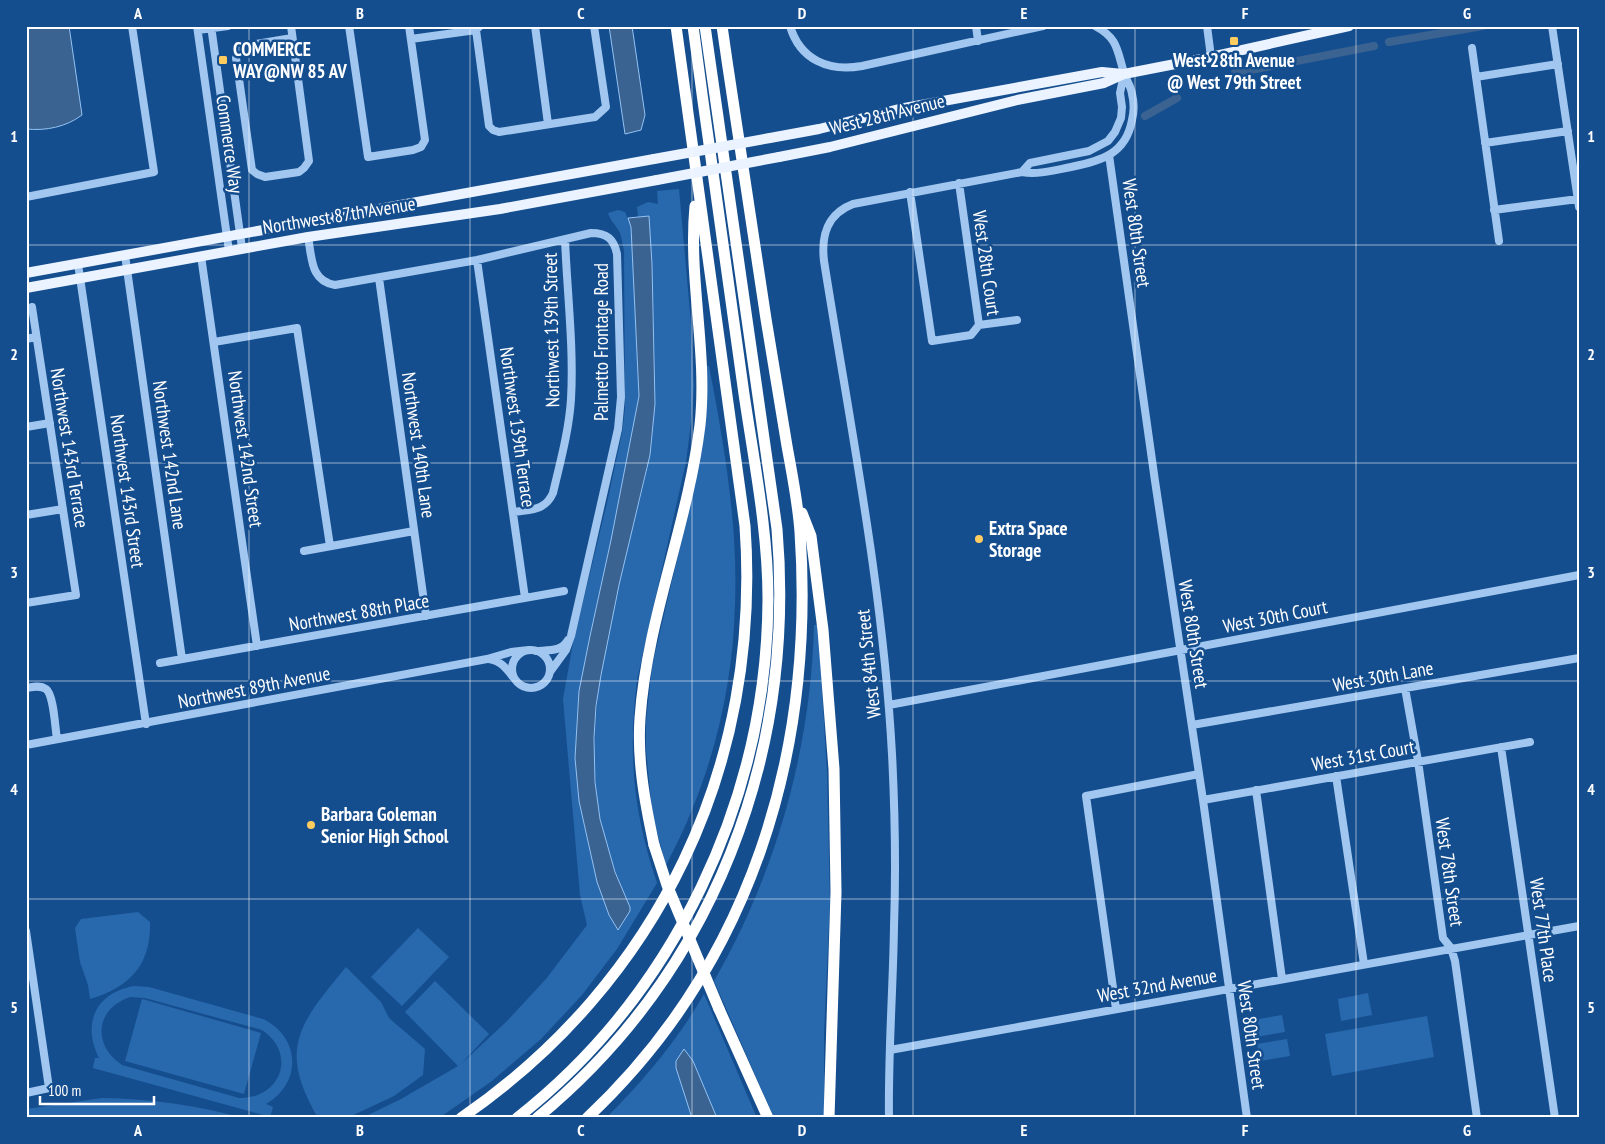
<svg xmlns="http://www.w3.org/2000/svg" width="1605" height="1144" font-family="'PT Sans Narrow',sans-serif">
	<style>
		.green { fill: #2868ad; fill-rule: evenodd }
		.water { fill: #3b6392; stroke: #93c2f3 }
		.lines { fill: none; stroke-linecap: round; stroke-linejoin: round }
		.canal { stroke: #3b6392; stroke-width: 8 }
		.minor { stroke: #a1c7f0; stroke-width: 8 }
		.major { stroke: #eaf3ff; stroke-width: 10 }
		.highway { stroke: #fff; stroke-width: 11 }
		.major-bridge { stroke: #eaf3ff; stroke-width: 10 }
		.highway-bridge { stroke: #fff; stroke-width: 11 }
		.grid { fill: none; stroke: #fff; stroke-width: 1; stroke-opacity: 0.55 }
		.poi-dot { fill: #ffcc60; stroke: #154e8e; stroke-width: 2 }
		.labels { text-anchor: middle; stroke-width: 5; stroke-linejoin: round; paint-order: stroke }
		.poi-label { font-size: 19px; font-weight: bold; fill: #fff; stroke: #154e8e; text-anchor: start }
		.street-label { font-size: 19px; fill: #fff; stroke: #154e8e }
		.neatline { fill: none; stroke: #fff; stroke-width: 2 }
		.grid-label { font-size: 16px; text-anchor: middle; font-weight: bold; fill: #fff }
	</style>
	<rect width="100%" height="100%" fill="#154e8e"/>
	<path class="green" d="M679 189 691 324 694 386 692 415 686 462 637 680C628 754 633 812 657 883L617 949 582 995 541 1039 492 1081 439 1118H362L401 1099 458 1066 405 1012 435 981 489 1034 460 1065 507 1021 546 979 587 925 580 895 563 699 573 643 607 503 622 433 625 408 624 250C622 243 622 234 617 228 613 222 611 221 608 213L618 210 625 212 631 226 639 396 611 540 590 636 579 691 575 758 579 801 597 882 617 929 630 911V906C617 878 605 848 600 817 583 723 609 629 630 538 637 510 645 482 650 453 656 414 655 377 654 337 653 296 652 256 649 216L638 217 637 207 648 202 658 204 657 191Z
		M707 366H709C724 444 738 524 735 603 733 695 709 785 666 865L654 822 651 801 646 749V722L652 666 687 517Z
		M814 625H818L827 772 830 903 824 1034V1118H774L714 981C776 873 811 749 814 625Z
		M138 912 150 922C151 965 130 987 90 999L88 985 80 962 75 928 81 919Z
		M418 928 449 957 402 1006 371 977Z
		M346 967 381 1002 389 1018 425 1049 423 1075 394 1096 347 1118H318C277 1048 300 1023 346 967Z
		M134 986 149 987 263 1019C301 1037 302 1084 266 1104L273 1107 270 1117 93 1068 95 1058H99C82 1024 95 993 134 986ZM130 997 145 998 262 1030C298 1054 280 1099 239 1098L122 1065C92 1045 95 1009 130 997Z
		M1368 993 1372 1015 1341 1021 1338 999Z
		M704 994 757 1118H717L676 1068 692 1118H606C643 1081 678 1040 704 994Z
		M142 999 261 1033 244 1094 125 1061Z
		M1282 1015 1285 1032 1256 1037 1253 1020Z
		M1427 1016 1434 1057 1332 1076 1325 1034Z
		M1287 1039 1290 1056 1260 1061 1257 1044Z
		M102 1098C151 1099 196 1105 243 1118H26V1109Z"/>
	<path class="water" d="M26 26H69L82 115C66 127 46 131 26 129Z
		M609 26H632L645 115 641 130 625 134Z
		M649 216 652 264 655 404 650 455 619 585 601 675 596 706 594 738 595 782 600 819 615 872 630 907V911L618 930 609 915 597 882 579 801 575 758 579 691 590 636 611 540 639 396 631 227 628 218Z
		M684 1049 693 1061 717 1118H692L676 1068V1061Z"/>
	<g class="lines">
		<path class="canal" d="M1389 42 1483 26
			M1235 73 1374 46
			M1145 116 1177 98"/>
		<path class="minor" d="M197 26 229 251
			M211 26 242 248
			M291 26 309 161 304 168 299 172 265 177 257 174 252 170 236 58 239 51 244 46 292 38
			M349 26 368 157 413 150 421 147 425 140 409 26
			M535 26 548 124
			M790 26C800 60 829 72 862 66L1043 26
			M976 26 978 41
			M1207 26 1211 57
			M1552 26 1579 207
			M198 30 228 26
			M476 30 489 126 493 130 499 132 595 117 606 107 594 26
			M411 39 476 30 480 26
			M1472 48 1499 241
			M1476 77 1558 64
			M1485 143 1568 131
			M1109 155 1155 481 1203 800 1247 1118
			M1022 172 1030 163 1089 151 1108 141 1115 132 1121 118 1122 107 1120 93 1124 74
			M910 192 932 341 971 335 979 325 959 183
			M26 197 154 172 132 26
			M1494 210 1578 199
			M308 237C312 257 310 281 335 285L477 260 591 233C607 233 614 239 617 254L621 397 618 429 571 636 566 650 550 672
			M125 255 182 659
			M201 256 257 646
			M477 260 525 598
			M78 264 146 724
			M379 278 426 616
			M979 325 1017 320
			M26 339 36 337
			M214 342 297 328 330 546
			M26 427 50 423
			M514 512C531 509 545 511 553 493 560 463 569 431 571 399 574 348 567 291 565 239
			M26 515 63 509
			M304 551 414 531
			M26 603 76 595 32 307
			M512 669a19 19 0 1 1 38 0a19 19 0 1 1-38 0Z
			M536 651C549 650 561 652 568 640
			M489 659C501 661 506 668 513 677
			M160 663 564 591
			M26 688C33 687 40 685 46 689 54 695 55 728 57 739
			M1405 688 1418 761 1443 938 1451 948 1455 961 1477 1118
			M889 705 1579 575
			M1192 725 1579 658
			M26 745 487 659 511 652 529 650
			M1501 747 1555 1118
			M1336 776 1364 964
			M1256 790 1282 979
			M1203 800 1530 742
			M26 931 49 1088 26 1093
			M1116 1009 1086 796 1199 774
			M890 1050 1579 926
			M889 1118C888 1054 893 991 894 927 896 869 895 812 892 754 883 588 850 425 824 261 821 235 827 214 853 204L1022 172C1038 175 1055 170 1071 167 1101 161 1126 154 1132 120 1134 112 1134 102 1132 94 1131 86 1126 80 1124 73 1117 50 1118 38 1095 26"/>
		<path class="major" d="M770 138 819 129 899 109 1102 72 1123 74
			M779 157 830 147 1017 100 1104 83 1124 74 1211 57 1349 26
			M26 273 654 159
			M26 288 308 237 500 209 657 180"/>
		<path class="highway" d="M802 513 811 536 823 630 834 769 836 892 829 1118
			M654 845C645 803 637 761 640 718 647 618 688 524 700 425 708 352 688 279 695 206
			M719 1009 768 1118
			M461 1118C659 982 762 765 745 526L676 26
			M517 1118C675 994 767 799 768 599 768 531 754 462 744 394 727 272 709 149 693 26
			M537 1118C714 972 796 755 777 529L705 26
			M587 1118C751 964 815 753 800 532 798 503 792 474 787 446 780 404 773 361 766 319 751 222 736 124 722 26"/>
		<path class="major-bridge" d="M654 159 770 138
			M657 180 779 157"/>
		<path class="highway-bridge" d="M654 845 667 885 719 1009"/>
	</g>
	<path class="grid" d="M249 26V1118M470 26V1118M692 26V1118M913 26V1118M1135 26V1118M1356 26V1118M26 245H1579M26 463H1579M26 681H1579M26 899H1579"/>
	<g class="poi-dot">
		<rect x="1229" y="36" width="10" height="10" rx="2.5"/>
		<rect x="218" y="55" width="10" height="10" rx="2.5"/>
		<circle cx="979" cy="539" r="5"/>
		<circle cx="311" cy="825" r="5"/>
	</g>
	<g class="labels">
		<g class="poi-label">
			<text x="233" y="56">COMMERCE<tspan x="233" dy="22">WAY@NW 85 AV</tspan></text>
			<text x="1234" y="67" text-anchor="middle">West 28th Avenue<tspan x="1234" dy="22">@ West 79th Street</tspan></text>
			<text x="989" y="535">Extra Space<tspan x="989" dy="22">Storage</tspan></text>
			<text x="321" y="821">Barbara Goleman<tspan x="321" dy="22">Senior High School</tspan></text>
		</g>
		<g class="street-label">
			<text transform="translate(887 114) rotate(-14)" y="7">West 28th Avenue</text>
			<text transform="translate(230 144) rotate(82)" y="7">Commerce Way</text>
			<text transform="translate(339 215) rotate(-9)" y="7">Northwest 87th Avenue</text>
			<text transform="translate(1137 233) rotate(82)" y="7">West 80th Street</text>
			<text transform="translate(987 263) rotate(82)" y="7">West 28th Court</text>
			<text transform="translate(551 330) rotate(-91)" y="7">Northwest 139th Street</text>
			<text transform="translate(601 342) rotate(-90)" y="7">Palmetto Frontage Road</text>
			<text transform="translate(518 427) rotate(82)" y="7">Northwest 139th Terrace</text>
			<text transform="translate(419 445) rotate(82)" y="7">Northwest 140th Lane</text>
			<text transform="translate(70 448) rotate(81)" y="7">Northwest 143rd Terrace</text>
			<text transform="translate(246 449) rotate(82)" y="7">Northwest 142nd Street</text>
			<text transform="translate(170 455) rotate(82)" y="7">Northwest 142nd Lane</text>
			<text transform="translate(128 491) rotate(82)" y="7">Northwest 143rd Street</text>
			<text transform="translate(359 612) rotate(-10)" y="7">Northwest 88th Place</text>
			<text transform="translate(1275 616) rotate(-11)" y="7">West 30th Court</text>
			<text transform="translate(1194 634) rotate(81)" y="7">West 80th Street</text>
			<text transform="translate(868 664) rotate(-96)" y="7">West 84th Street</text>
			<text transform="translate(1383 676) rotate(-10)" y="7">West 30th Lane</text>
			<text transform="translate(254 687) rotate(-11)" y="7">Northwest 89th Avenue</text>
			<text transform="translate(1363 755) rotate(-10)" y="7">West 31st Court</text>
			<text transform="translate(1450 872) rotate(82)" y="7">West 78th Street</text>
			<text transform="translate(1544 930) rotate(82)" y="7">West 77th Place</text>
			<text transform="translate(1157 985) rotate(-10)" y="7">West 32nd Avenue</text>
			<text transform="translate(1252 1035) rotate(82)" y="7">West 80th Street</text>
		</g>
	</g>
	<rect width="1605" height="1144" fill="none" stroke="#154e8e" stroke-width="55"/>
	<path d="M40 1096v8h114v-8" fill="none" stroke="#ffffff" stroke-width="2.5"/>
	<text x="48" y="1096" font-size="15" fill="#ffffff" stroke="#154e8e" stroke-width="4" paint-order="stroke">100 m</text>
	<rect x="28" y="28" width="1550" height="1088" class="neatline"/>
	<g class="grid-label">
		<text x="138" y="19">A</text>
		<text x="360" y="19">B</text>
		<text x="581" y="19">C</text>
		<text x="802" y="19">D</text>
		<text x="1024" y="19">E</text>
		<text x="1245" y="19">F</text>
		<text x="1467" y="19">G</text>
		<text x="14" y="142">1</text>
		<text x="1591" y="142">1</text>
		<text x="14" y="360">2</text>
		<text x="1591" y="360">2</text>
		<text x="14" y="578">3</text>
		<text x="1591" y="578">3</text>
		<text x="14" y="795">4</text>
		<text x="1591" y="795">4</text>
		<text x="14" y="1013">5</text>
		<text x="1591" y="1013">5</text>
		<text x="138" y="1136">A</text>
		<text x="360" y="1136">B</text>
		<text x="581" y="1136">C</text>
		<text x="802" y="1136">D</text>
		<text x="1024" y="1136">E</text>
		<text x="1245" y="1136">F</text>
		<text x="1467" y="1136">G</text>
	</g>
</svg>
